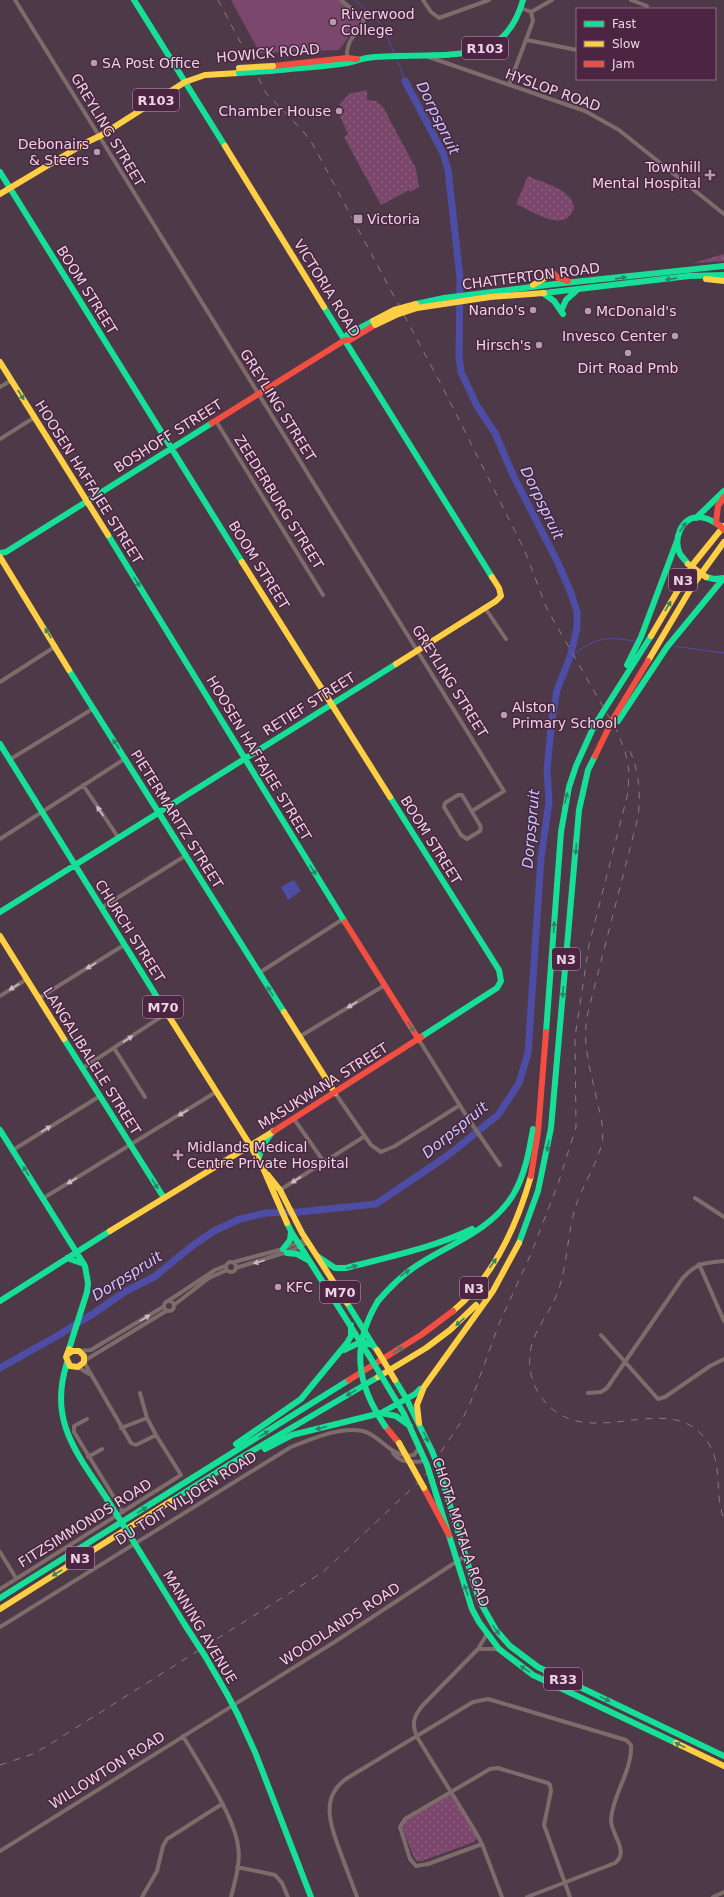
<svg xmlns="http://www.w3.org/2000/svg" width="724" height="1897" font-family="'DejaVu Sans',sans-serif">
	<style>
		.grass { fill: url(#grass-dots) }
		.pitch { fill: #7c476d }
		.water { fill: #4e4da6 }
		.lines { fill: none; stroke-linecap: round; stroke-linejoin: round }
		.stream { stroke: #4e4da6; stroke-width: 1 }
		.river { stroke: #4e4da6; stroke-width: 7 }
		.street { stroke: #7e6c6b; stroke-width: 4 }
		.fast { stroke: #16e098; stroke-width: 6 }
		.slow { stroke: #ffcf43; stroke-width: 6 }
		.jam { stroke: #f24e42; stroke-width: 6 }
		.rail { stroke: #8a7a7e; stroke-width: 1; stroke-dasharray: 7 7; stroke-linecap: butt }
		.fast-bridge { stroke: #16e098; stroke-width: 6 }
		.slow-bridge { stroke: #ffcf43; stroke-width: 6 }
		.jam-bridge { stroke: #f24e42; stroke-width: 6 }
		.oneway { fill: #30826c }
		.oneway2 { fill: #d0b9c5 }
		.poi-dot { fill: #b59dad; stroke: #4b2541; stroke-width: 1.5 }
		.labels { text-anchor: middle; stroke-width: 3; stroke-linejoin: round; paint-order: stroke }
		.shield { fill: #4b2541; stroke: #bc9fb2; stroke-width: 1 }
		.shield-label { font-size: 13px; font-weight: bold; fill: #ecd3e3 }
		.poi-label { font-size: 14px; fill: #ecd3e3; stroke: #4b2541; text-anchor: start }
		.street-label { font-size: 14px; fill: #ecd3e3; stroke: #4b2541 }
		.water-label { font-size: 15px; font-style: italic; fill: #c2c9fc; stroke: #4b2541 }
	</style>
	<defs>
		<pattern id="grass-dots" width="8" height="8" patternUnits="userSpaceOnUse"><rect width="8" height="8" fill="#7c476d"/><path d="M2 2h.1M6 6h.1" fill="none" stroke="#8f6182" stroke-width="1.8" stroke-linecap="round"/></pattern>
	</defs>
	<rect width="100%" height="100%" fill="#4e3948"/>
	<path class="grass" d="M367 90V100L376 101 383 107 416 169 419 187 410 192 409 190 381 205 344 137 348 134 340 116V114L342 115 344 110 342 109 343 107 339 105 349 94Z
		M528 176C542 183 573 189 574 208 565 235 533 211 516 204Z
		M724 254V261L693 263Z
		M450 1794 477 1838 474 1842 422 1861H417L414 1858 402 1827 403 1822Z"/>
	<path class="pitch" d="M231 0H339L362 19 339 50 260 53Z"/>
	<path class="water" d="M294 880 301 891 288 900 281 887Z"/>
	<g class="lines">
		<path class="stream" d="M355 0 383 26 394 53
			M397 59 405 81
			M673 646 724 653
			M570 657C594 638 605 636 634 641"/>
		<path class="river" d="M0 1368 57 1336 94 1313 126 1291 154 1277 192 1246 214 1231 240 1219 266 1213 299 1212 376 1204 447 1156 498 1115 519 1083 528 1053 541 858 549 802 547 769 552 719 557 690 570 657 577 628V612L571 593 558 563 513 475 495 433 477 406 461 372 459 357 460 278 448 170 443 153 405 81"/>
		<path class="street" d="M15 0 504 791 472 811
			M341 0 364 19C359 36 346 35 347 59
			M423 0 431 12 439 18 489 0
			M631 0 647 6
			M531 12 552 0
			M527 40 577 50
			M426 56 585 111 619 130 724 214
			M509 85 533 21 531 12 521 8
			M0 387 12 380
			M216 421 323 595
			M0 439 35 417
			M485 608 506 639
			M0 682 56 646
			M9 760 94 708
			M83 785 118 837
			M458 795H462L481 827 480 831 467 839 461 835 444 807 445 803Z
			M0 839 126 758
			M101 908 185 856
			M259 973 343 919
			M0 996 27 979
			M39 998 124 945
			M299 1037 385 985
			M419 1040 469 1120 500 1165
			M114 1048 145 1097
			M83 1068 167 1013
			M335 1093 371 1145 381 1152 395 1146 460 1105
			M294 1119 324 1162
			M13 1150 100 1096
			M280 1190 365 1136
			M695 1198 724 1217
			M42 1199 216 1092
			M226 1267a5 5 0 1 1 10 0a5 5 0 1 1-10 0Z
			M234 1262 283 1249 306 1239
			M699 1264 724 1321
			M236 1268 293 1250 308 1242
			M164 1306a5 5 0 1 1 10 0a5 5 0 1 1-10 0Z
			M168 1301 215 1270 225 1266
			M174 1305 209 1278 227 1270
			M601 1335 658 1399 665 1397 710 1366 724 1359
			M80 1351 91 1350 99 1345 163 1307
			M84 1361 166 1311
			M84 1362 131 1443 136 1445 156 1435
			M78 1367 89 1374
			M588 1393 601 1392 607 1388 682 1279C696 1263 703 1263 724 1261
			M87 1419 74 1426V1432L123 1512
			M121 1428 147 1418
			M393 1453C401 1464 413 1462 425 1461
			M88 1457 102 1449
			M0 1552 16 1578
			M0 1589 181 1475 156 1435 147 1418 140 1393
			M0 1627 291 1447C312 1439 340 1426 363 1431 382 1436 391 1459 414 1455L419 1448
			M487 1634 478 1649 423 1705C414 1716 411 1723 417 1737L475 1831 482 1844 502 1897
			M478 1649H499
			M183 1736C199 1764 234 1815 238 1846 241 1862 235 1881 231 1897
			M482 1844 428 1864 416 1866 410 1859 400 1827 405 1819 490 1769 498 1768 548 1783 550 1785 551 1791 544 1825 570 1897
			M0 1851 336 1641 465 1556
			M237 1867 275 1875 282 1883 288 1897
			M142 1897 157 1871 163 1846 167 1839 222 1804
			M357 1897C352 1883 346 1868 341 1854 331 1826 318 1796 349 1777L473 1702 488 1699 626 1740 631 1745C633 1769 612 1796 611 1820 611 1835 630 1851 615 1863L527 1897
			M713 1897 724 1892"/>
		<path class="fast" d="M134 0 225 146
			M271 71C296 68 322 67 347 63 354 62 360 59 367 58 404 52 461 62 493 44 510 34 518 18 523 0
			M0 172 242 562
			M543 293 554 301 563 314
			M544 293 689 276 724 275
			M416 304 444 298 555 284 724 266
			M324 307 492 577
			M562 309 566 300 577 290
			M345 340 347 335 373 321
			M696 518 724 491
			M108 535 345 922
			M0 553 6 552 212 423
			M688 564C686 561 682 557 680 554 673 539 681 518 698 517 706 517 713 521 719 525
			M706 577 714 579 724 578
			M627 665 641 637 677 541
			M69 670 284 1012
			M618 721 667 647 723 579
			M0 744 165 1010
			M390 797 499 970 501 981 497 988 421 1037
			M0 912 396 664
			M546 1032 561 832 569 787 576 766 594 726 651 636
			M64 1039 164 1198
			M0 1130 85 1266 88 1283 87 1292 69 1349
			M258 1160 263 1145 273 1131
			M287 1223 292 1233 368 1354
			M519 1243 538 1191 551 1128 579 810 588 770 595 756
			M283 1249 290 1240 291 1232
			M287 1253 297 1254 308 1260
			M317 1256 335 1268H346C388 1257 433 1248 472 1229
			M67 1258 84 1264
			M0 1301 110 1231
			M378 1301C390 1287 401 1276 416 1266 449 1244 490 1232 513 1195 525 1175 529 1152 533 1129
			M347 1303 375 1348
			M344 1350 361 1342 373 1345
			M67 1363C48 1421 77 1453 107 1499
			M395 1380 406 1398 432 1451
			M388 1387 404 1414 427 1465
			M381 1413 415 1394 420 1389
			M236 1444 301 1399 347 1343 351 1336V1325
			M265 1449 292 1435 381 1413 396 1416 410 1426
			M438 1466 479 1600 496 1630 510 1646 538 1667 724 1756
			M432 1481 472 1609 479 1622 499 1649 533 1675 676 1743
			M171 1501 230 1464 378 1377
			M140 1552 185 1625
			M0 1598 349 1380
			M205 1656 227 1694
			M238 1715 255 1752 311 1897"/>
		<path class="slow" d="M225 146 324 307
			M0 194 87 142 100 136 185 82 205 75 239 73
			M706 279 724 281
			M533 285 552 274
			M417 308 490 297 544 293
			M0 362 108 535
			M0 557 69 670
			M242 562 390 797
			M651 636 694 563 724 526
			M648 661 693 585 724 542
			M396 664 496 601 501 596 499 588 492 577
			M0 936 64 1039
			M165 1010 250 1145 263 1168 287 1223
			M284 1012 335 1093
			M268 1175 280 1190 302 1233 347 1303
			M110 1231 274 1131
			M453 1311C494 1277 517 1225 531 1176
			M68 1354 72 1351H79L84 1356V1362L78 1367 70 1366 66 1357 69 1349
			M378 1377 426 1348 450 1330 476 1305
			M419 1423 417 1405 424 1387 493 1291 519 1243
			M0 1609 171 1501
			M676 1743 724 1766"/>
		<path class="jam" d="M273 66 347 58 357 59
			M551 271 558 278 568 281
			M212 423 345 340H350L375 325
			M716 523 718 506 724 497
			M595 756 613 719 648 661
			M345 922 419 1040
			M274 1131 421 1037
			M531 1176 538 1132 546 1032
			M349 1380 421 1335 453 1311
			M385 1426 399 1443
			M424 1488 449 1535"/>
		<path class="rail" d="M218 0 245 51
			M630 751C639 772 641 794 638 817L588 1012C581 1043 591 1071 597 1101 601 1117 606 1134 600 1150 593 1171 580 1190 574 1212 567 1239 567 1268 557 1294 549 1315 532 1331 530 1355 528 1374 535 1393 549 1406 595 1451 673 1386 709 1444 723 1467 714 1495 724 1519
			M0 1765 33 1754 47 1746 323 1572 424 1477 461 1422 471 1401 499 1324 530 1256 558 1184 576 1127 575 1037 589 945 628 793 629 771 625 751 617 731 547 609 524 549 442 386 312 143 303 131 266 93 243 47"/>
		<path class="fast-bridge" d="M239 73 271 71
			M378 1301C351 1346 356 1383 385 1426
			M368 1354 388 1387
			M432 1451 438 1466
			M427 1465 432 1481
			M107 1499 140 1552
			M185 1625 205 1656
			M227 1694 238 1715"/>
		<path class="slow-bridge" d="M239 68 273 66
			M373 321 394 310 416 304
			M375 325 396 315 417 308
			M688 564 706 577
			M377 1350 395 1380
			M399 1443 424 1488"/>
		<path class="jam-bridge" d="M719 525 724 530"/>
	</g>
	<defs><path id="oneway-solid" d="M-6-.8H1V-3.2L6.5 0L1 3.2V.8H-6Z"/></defs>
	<g class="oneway">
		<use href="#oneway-solid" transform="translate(621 278) rotate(-8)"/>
		<use href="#oneway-solid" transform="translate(671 279) rotate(172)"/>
		<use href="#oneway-solid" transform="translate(21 395) rotate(58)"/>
		<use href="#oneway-solid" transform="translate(683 527) rotate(-54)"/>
		<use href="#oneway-solid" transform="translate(137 582) rotate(58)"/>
		<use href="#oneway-solid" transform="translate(668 606) rotate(-59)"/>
		<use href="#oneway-solid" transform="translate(48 633) rotate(-122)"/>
		<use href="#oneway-solid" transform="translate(116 744) rotate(-123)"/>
		<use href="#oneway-solid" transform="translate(566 798) rotate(-78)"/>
		<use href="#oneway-solid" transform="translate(576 849) rotate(95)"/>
		<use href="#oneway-solid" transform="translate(313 870) rotate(58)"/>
		<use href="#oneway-solid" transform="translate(554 927) rotate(-86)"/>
		<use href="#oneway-solid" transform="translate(270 991) rotate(-122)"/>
		<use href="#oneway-solid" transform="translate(563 992) rotate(95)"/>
		<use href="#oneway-solid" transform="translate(411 1027) rotate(59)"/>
		<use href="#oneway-solid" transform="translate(548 1146) rotate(99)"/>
		<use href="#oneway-solid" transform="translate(26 1171) rotate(-121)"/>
		<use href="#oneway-solid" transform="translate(155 1184) rotate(58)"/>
		<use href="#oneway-solid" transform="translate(493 1263) rotate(-55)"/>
		<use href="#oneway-solid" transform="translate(352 1267) rotate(-15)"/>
		<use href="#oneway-solid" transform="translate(405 1273) rotate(-35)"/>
		<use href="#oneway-solid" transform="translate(460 1322) rotate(138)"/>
		<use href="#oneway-solid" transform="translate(398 1350) rotate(-32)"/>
		<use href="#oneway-solid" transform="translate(351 1393) rotate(149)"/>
		<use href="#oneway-solid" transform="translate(321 1428) rotate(166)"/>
		<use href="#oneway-solid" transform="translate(264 1434) rotate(-32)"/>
		<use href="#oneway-solid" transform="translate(426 1437) rotate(65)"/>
		<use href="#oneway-solid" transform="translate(142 1510) rotate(-32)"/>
		<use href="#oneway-solid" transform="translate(57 1573) rotate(148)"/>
		<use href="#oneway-solid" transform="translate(466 1590) rotate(-109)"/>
		<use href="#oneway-solid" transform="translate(496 1630) rotate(54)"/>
		<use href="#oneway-solid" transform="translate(525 1669) rotate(-146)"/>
		<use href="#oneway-solid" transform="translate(605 1699) rotate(26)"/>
		<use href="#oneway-solid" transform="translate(680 1745) rotate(-154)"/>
	</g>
	<g class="oneway2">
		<use href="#oneway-solid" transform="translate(100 811) rotate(-124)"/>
		<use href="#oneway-solid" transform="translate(91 966) rotate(149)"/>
		<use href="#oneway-solid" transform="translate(14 987) rotate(148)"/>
		<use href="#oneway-solid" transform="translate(352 1005) rotate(149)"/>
		<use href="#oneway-solid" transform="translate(128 1039) rotate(-33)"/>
		<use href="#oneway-solid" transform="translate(183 1113) rotate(148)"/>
		<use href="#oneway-solid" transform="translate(46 1129) rotate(-32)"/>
		<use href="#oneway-solid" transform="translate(296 1180) rotate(147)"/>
		<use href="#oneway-solid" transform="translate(72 1181) rotate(149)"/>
		<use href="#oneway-solid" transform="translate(259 1262) rotate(164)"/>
		<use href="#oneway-solid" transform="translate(145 1318) rotate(-31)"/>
	</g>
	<g class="poi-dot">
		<circle cx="333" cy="22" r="4"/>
		<circle cx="94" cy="63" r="4"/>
		<circle cx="339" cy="111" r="4"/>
		<circle cx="97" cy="152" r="4"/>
		<path d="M708 169h4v4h4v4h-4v4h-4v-4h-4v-4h4z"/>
		<rect x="353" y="214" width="10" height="10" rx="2"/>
		<circle cx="533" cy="310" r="4"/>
		<circle cx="588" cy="311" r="4"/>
		<circle cx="675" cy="336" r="4"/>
		<circle cx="539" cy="345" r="4"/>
		<circle cx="628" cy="353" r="4"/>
		<circle cx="504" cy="715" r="4"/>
		<path d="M176 1149h4v4h4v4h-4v4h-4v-4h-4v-4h4z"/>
		<circle cx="278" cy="1287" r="4"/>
	</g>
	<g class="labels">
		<g class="shield">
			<rect x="462" y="37" width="46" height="22" rx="3"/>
			<rect x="133" y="89" width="46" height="22" rx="3"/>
			<rect x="669" y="569" width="28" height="22" rx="3"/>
			<rect x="552" y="948" width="28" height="22" rx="3"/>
			<rect x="143" y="996" width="40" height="22" rx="3"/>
			<rect x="460" y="1277" width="28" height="22" rx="3"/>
			<rect x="320" y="1281" width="40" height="22" rx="3"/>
			<rect x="66" y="1547" width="28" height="22" rx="3"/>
			<rect x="544" y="1668" width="38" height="22" rx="3"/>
		</g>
		<g class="shield-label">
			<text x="485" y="53">R103</text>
			<text x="156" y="105">R103</text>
			<text x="683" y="585">N3</text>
			<text x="566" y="964">N3</text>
			<text x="163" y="1012">M70</text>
			<text x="474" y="1293">N3</text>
			<text x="340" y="1297">M70</text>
			<text x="80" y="1563">N3</text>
			<text x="563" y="1684">R33</text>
		</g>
		<g class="poi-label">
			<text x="341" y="19">Riverwood<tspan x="341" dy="16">College</tspan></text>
			<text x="102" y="68">SA Post Office</text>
			<text x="331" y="116" text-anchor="end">Chamber House</text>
			<text x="89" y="149" text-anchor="end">Debonairs<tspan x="89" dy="16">&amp; Steers</tspan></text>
			<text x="701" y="172" text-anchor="end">Townhill<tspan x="701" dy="16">Mental Hospital</tspan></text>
			<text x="367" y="224">Victoria</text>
			<text x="525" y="315" text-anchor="end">Nando's</text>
			<text x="596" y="316">McDonald's</text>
			<text x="667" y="341" text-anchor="end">Invesco Center</text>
			<text x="531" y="350" text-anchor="end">Hirsch's</text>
			<text x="628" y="373" text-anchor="middle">Dirt Road Pmb</text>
			<text x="512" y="712">Alston<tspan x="512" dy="16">Primary School</tspan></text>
			<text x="187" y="1152">Midlands Medical<tspan x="187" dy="16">Centre Private Hospital</tspan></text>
			<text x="286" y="1292">KFC</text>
		</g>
		<g class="street-label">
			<text transform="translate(268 53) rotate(-5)" y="5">HOWICK ROAD</text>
			<text transform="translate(553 90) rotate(20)" y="5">HYSLOP ROAD</text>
			<text transform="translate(108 130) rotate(59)" y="5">GREYLING STREET</text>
			<text transform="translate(531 276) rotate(-7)" y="5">CHATTERTON ROAD</text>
			<text transform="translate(327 288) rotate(58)" y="5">VICTORIA ROAD</text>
			<text transform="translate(87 290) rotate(58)" y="5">BOOM STREET</text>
			<text transform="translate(278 405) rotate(58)" y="5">GREYLING STREET</text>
			<text transform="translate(168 436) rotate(-32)" y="5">BOSHOFF STREET</text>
			<text transform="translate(89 482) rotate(58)" y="5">HOOSEN HAFFAJEE STREET</text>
			<text transform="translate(279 502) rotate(58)" y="5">ZEEDERBURG STREET</text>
			<text transform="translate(259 565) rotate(58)" y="5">BOOM STREET</text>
			<text transform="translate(450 681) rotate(58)" y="5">GREYLING STREET</text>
			<text transform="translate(309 704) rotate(-32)" y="5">RETIEF STREET</text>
			<text transform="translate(259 758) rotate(59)" y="5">HOOSEN HAFFAJEE STREET</text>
			<text transform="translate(177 819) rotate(58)" y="5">PIETERMARITZ STREET</text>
			<text transform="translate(431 840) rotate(58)" y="5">BOOM STREET</text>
			<text transform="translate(130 931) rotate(58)" y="5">CHURCH STREET</text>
			<text transform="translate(92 1061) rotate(58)" y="5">LANGALIBALELE STREET</text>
			<text transform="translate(323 1086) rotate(-32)" y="5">MASUKWANA STREET</text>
			<text transform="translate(186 1498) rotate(-32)" y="5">DU TOIT VILJOEN ROAD</text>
			<text transform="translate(85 1523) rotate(-32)" y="5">FITZSIMMONDS ROAD</text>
			<text transform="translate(461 1532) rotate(72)" y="5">CHOTA MOTALA ROAD</text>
			<text transform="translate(340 1624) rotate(-33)" y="5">WOODLANDS ROAD</text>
			<text transform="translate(200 1627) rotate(59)" y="5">MANNING AVENUE</text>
			<text transform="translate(107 1770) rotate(-32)" y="5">WILLOWTON ROAD</text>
		</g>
		<g class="water-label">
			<text transform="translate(438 118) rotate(64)" y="5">Dorpspruit</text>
			<text transform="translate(542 503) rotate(64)" y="5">Dorpspruit</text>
			<text transform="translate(531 829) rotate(-85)" y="5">Dorpspruit</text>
			<text transform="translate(455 1130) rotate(-39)" y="5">Dorpspruit</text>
			<text transform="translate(127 1276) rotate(-32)" y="5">Dorpspruit</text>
		</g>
	</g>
	<rect x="576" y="8" width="140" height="72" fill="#4b2541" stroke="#8b6b82"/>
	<rect x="584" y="21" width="20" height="6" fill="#16e098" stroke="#8b6b82"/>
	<text x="612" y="28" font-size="12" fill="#ecd3e3">Fast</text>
	<rect x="584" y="41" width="20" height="6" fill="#ffcf43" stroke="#8b6b82"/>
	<text x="612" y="48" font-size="12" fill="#ecd3e3">Slow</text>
	<rect x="584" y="61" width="20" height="6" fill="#f24e42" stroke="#8b6b82"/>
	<text x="612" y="68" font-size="12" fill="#ecd3e3">Jam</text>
</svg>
